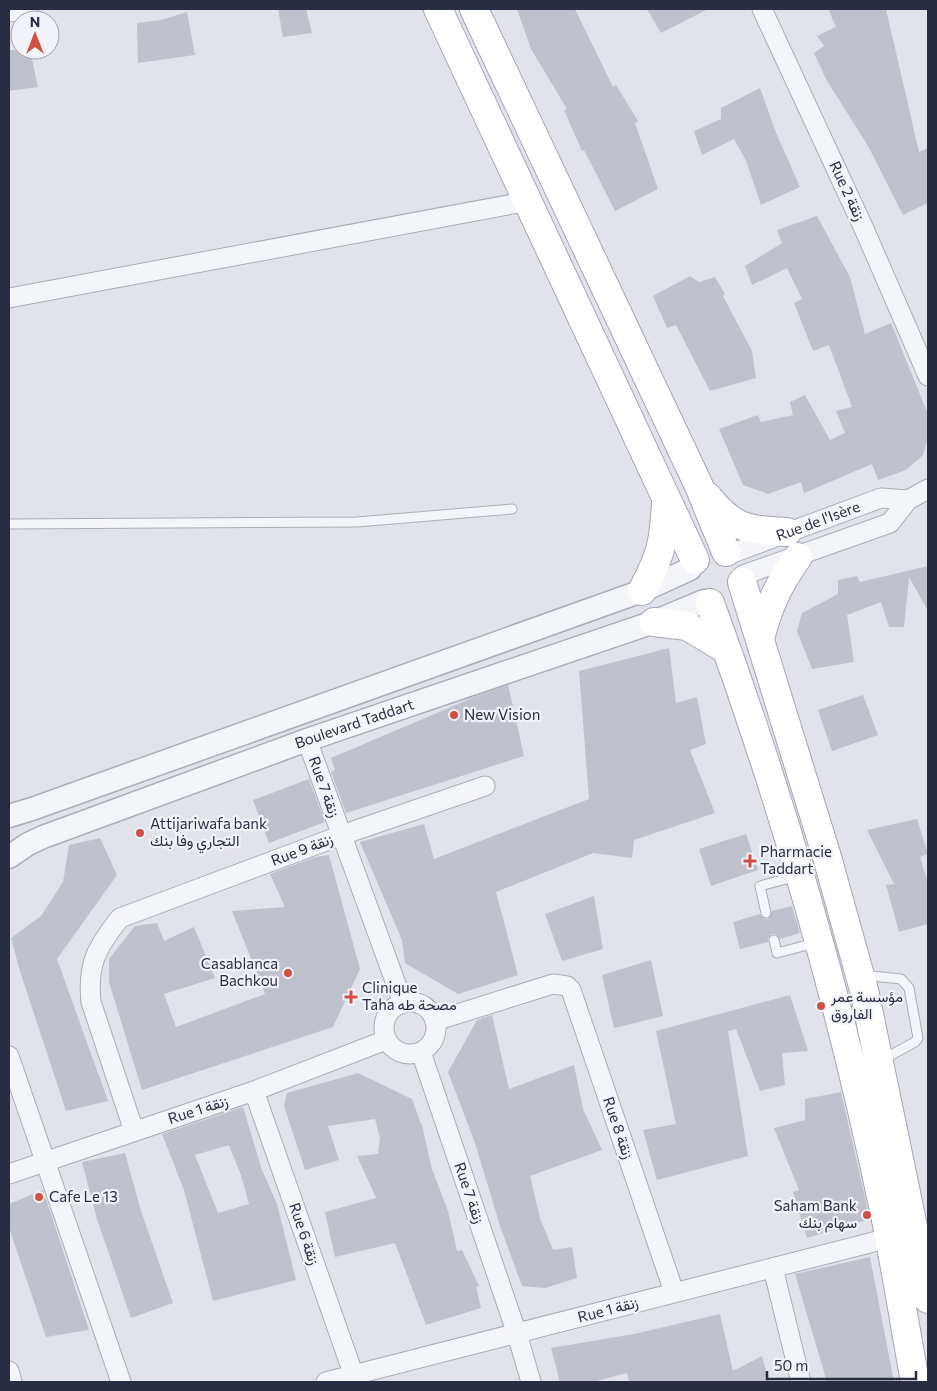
<svg xmlns="http://www.w3.org/2000/svg" width="937" height="1391" font-family="Commissioner,Vazirmatn,sans-serif">
	<style>
		.building { fill: #bfc1cd; fill-rule: evenodd }
		.lines { fill: none; stroke-linecap: round; stroke-linejoin: round }
		.service-casing { stroke: #aaacb8; stroke-width: 11 }
		.minor-casing { stroke: #aaacb8; stroke-width: 21 }
		.tertiary-casing { stroke: #aaacb8; stroke-width: 25 }
		.primary-casing { stroke: #a1a5b6; stroke-width: 30 }
		.service { stroke: #f4f5f8; stroke-width: 9 }
		.minor { stroke: #f4f5f8; stroke-width: 19 }
		.tertiary { stroke: #f4f5f8; stroke-width: 22 }
		.primary { stroke: #fff; stroke-width: 28 }
		.poi-dot { fill: #d05046; stroke: #f1f3f8; stroke-width: 2 }
		.labels { text-anchor: middle; stroke-width: 4.5; stroke-linejoin: round; paint-order: stroke }
		.street-label { font-size: 15px; fill: #292d42; stroke: #f1f3f8 }
		.poi-label { font-size: 15px; fill: #292d42; stroke: #f1f3f8; text-anchor: start }
	</style>
	<rect width="100%" height="100%" fill="#e2e3ea"/>
	<path class="building" d="M278 9H306L312 33 283 37Z
		M517 9H575L613 87 616 85 638 121 635 123 658 189 615 211 584 150 582 151 564 110 567 109 531 49Z
		M647 9H708L661 33Z
		M828 9H886L919 152 928 148V203L903 215 868 146 826 79 814 53 824 46 817 36 836 27Z
		M187 12 195 55 138 63 137 23 161 20Z
		M9 50H30L38 87 9 91Z
		M760 88 777 135 800 187 761 205 746 161 734 139 702 155 694 131 721 119V108Z
		M817 216 850 277 865 334 891 323 928 414V438L923 455 906 470 878 480 872 464 804 493 801 482 768 494 743 485 719 429 758 415 761 422 793 415 790 402 805 395 830 440 845 433 836 411 852 407 829 345 813 351 794 303 802 299 787 268 752 285 745 266 782 243 777 230Z
		M690 276 699 282 715 277 725 294 723 296 752 351 756 378 710 391 676 325 667 328 653 296Z
		M928 566V611L909 577 904 627H889L881 602 847 615 854 662 812 669 797 631 802 613 838 594V580L857 576 860 582Z
		M669 648 676 703 697 697 706 744 690 750 715 813 634 840 632 858 593 853 496 892 518 975 458 994 405 963 402 940 360 842 424 824 434 859 589 799 579 671Z
		M508 685 524 756 346 813 331 772 335 770 331 758 479 695Z
		M863 695 878 735 832 751 818 710Z
		M309 779 325 822 269 843 253 800Z
		M917 819 928 854 920 857 928 883V924L899 932 886 885 894 884 867 830Z
		M746 834 758 870 711 886 699 849Z
		M100 838 117 875 57 959 108 1101 66 1111 19 968 11 938 41 916 63 882 69 845Z
		M329 855 360 969 333 1027 142 1090 109 982V959L135 926 157 923 164 941 194 927 215 978 164 994 176 1027 265 994 232 911 285 907 270 874 315 857Z
		M594 896 603 949 562 961 545 914Z
		M792 906 800 933 780 939 776 934H772L768 938V942L740 949 733 922 760 914 764 919H768L772 911Z
		M651 960 663 1016 614 1028 602 975Z
		M790 995 808 1051 782 1053 785 1085 760 1091 736 1029 728 1031 748 1156 657 1180 643 1130 676 1124 656 1031Z
		M492 1015 509 1089 574 1065 583 1109 602 1150 530 1176 540 1218 553 1250 572 1247 577 1278 545 1288 522 1286 500 1226 475 1143 448 1072 477 1020Z
		M358 1073 412 1099 423 1129 432 1169 448 1211 457 1251 462 1250 479 1286 476 1287 481 1308 426 1325 395 1243 335 1257 325 1212 376 1198 357 1156 378 1154 380 1138 375 1119 328 1126 339 1160 305 1170 284 1106 287 1093Z
		M841 1092 870 1219 807 1238 793 1192 799 1190 774 1128 805 1120V1099Z
		M243 1107 262 1170 277 1204 296 1280 213 1301 184 1190 162 1134ZM229 1145 241 1175 249 1204 218 1213 195 1155Z
		M125 1153 141 1211 173 1303 131 1318 97 1219 82 1162Z
		M43 1190 48 1205 89 1330 46 1337 9 1228V1204Z
		M870 1257 894 1382H827L795 1274Z
		M720 1314 733 1371 762 1356 769 1382H629L627 1373 593 1382H560L551 1348 634 1334Z"/>
	<g class="lines">
		<defs>
			<path id="service" d="M9 524 357 522 512 509
				M766 913 760 886 797 876
				M774 940 777 953 815 943
				M862 975 901 979 909 988 918 1038 915 1042 882 1060"/>
			<g id="minor">
				<path d="M762 9 865 231 928 376"/>
				<path d="M9 12 28 9"/>
				<path d="M9 298 529 201"/>
				<path id="s1" d="M730 554 881 498 908 500"/>
				<path d="M743 575 890 523 908 500 928 489"/>
				<path d="M307 740 403 1003"/>
				<circle cx="410" cy="1028" r="26"/>
				<path d="M435 1021 553 984 567 986 571 990 674 1292"/>
				<path d="M421 1052 517 1334 531 1382"/>
				<path d="M9 1056 121 1382"/>
				<path d="M254 1091 354 1376"/>
				<path d="M134 1131 91 1002C87 964 97 947 120 918L342 835 485 786"/>
				<path d="M9 1174 254 1091 386 1040"/>
				<path d="M773 1268 801 1382"/>
				<path d="M9 1371 12 1382"/>
				<path d="M326 1382 889 1238"/>
			</g>
			<g id="tertiary">
				<path d="M9 816 32 809 642 591 690 569"/>
				<path id="s2" d="M9 857 28 844 43 837 307 740 654 622 704 601"/>
			</g>
			<path id="primary" d="M438 9 695 560
				M474 9 699 486 726 552
				M708 497C733 529 748 530 787 532
				M742 582 827 857 864 990 928 1299
				M642 591C661 555 664 543 666 502
				M710 603C783 802 842 1007 885 1215 896 1270 905 1326 915 1382
				M654 622 687 626 727 650
				M760 639C768 607 779 583 798 557"/>
		</defs>
		<use href="#service" class="service-casing"/>
		<use href="#minor" class="minor-casing"/>
		<use href="#tertiary" class="tertiary-casing"/>
		<use href="#primary" class="primary-casing"/>
		<use href="#service" class="service"/>
		<use href="#minor" class="minor"/>
		<use href="#tertiary" class="tertiary"/>
		<use href="#primary" class="primary"/>
	</g>
	<g class="poi-dot">
		<circle cx="454" cy="715" r="5"/>
		<circle cx="140" cy="833" r="5"/>
		<path d="M747.5 853.5h5v5h5v5h-5v5h-5v-5h-5v-5h5z"/>
		<circle cx="288" cy="973" r="5"/>
		<path d="M348.5 989.5h5v5h5v5h-5v5h-5v-5h-5v-5h5z"/>
		<circle cx="821" cy="1006" r="5"/>
		<circle cx="39" cy="1197" r="5"/>
		<circle cx="867" cy="1215" r="5"/>
	</g>
	<g class="labels">
		<g class="street-label">
			<text transform="translate(847 191) rotate(65)" y="5">Rue 2 زنقة</text>
			<text dy="5" stroke="none"><textPath href="#s1" startOffset="94">Rue de l'Isère</textPath></text>
			<text dy="5" stroke="none"><textPath href="#s2" startOffset="371">Boulevard Taddart</textPath></text>
			<text transform="translate(324 787) rotate(70)" y="5">Rue 7 زنقة</text>
			<text transform="translate(302 850) rotate(-21)" y="5">Rue 9 زنقة</text>
			<text transform="translate(198 1110) rotate(-18)" y="5">Rue 1 زنقة</text>
			<text transform="translate(618 1128) rotate(71)" y="5">Rue 8 زنقة</text>
			<text transform="translate(469 1193) rotate(71)" y="5">Rue 7 زنقة</text>
			<text transform="translate(304 1234) rotate(71)" y="5">Rue 6 زنقة</text>
			<text transform="translate(608 1310) rotate(-15)" y="5">Rue 1 زنقة</text>
		</g>
		<g class="poi-label">
			<text x="464" y="720">New Vision</text>
			<text x="150" y="829">Attijariwafa bank<tspan x="150" dy="17">التجاري وفا بنك</tspan></text>
			<text x="760" y="857">Pharmacie<tspan x="760" dy="17">Taddart</tspan></text>
			<text x="278" y="969" text-anchor="end">Casablanca<tspan x="278" dy="17">Bachkou</tspan></text>
			<text x="362" y="993">Clinique<tspan x="362" dy="17">Taha مصحة طه</tspan></text>
			<text x="831" y="1002">مؤسسة عمر<tspan x="831" dy="17">الفاروق</tspan></text>
			<text x="49" y="1202">Cafe Le 13</text>
			<text x="857" y="1211" text-anchor="end">Saham Bank<tspan x="857" dy="17">سهام بنك</tspan></text>
		</g>
	</g>
	<rect width="937" height="1391" fill="none" stroke="#292d42" stroke-width="20"/>
	<g transform="translate(35 35)"><circle r="24" fill="#f1f3f8" stroke="#a1a4af"/>
	<path d="M0-4L9 19L0 12L-9 19Z" fill="#d05046"/>
	<text y="-8" font-size="14" font-weight="bold" text-anchor="middle" fill="#292d42">N</text>
	</g>
	<path d="M767 1371v8h149v-8" fill="none" stroke="#292d42" stroke-width="2.5"/>
	<text x="774" y="1371" font-size="15" fill="#292d42" stroke="#f1f3f8" stroke-width="4" paint-order="stroke">50 m</text>
</svg>
